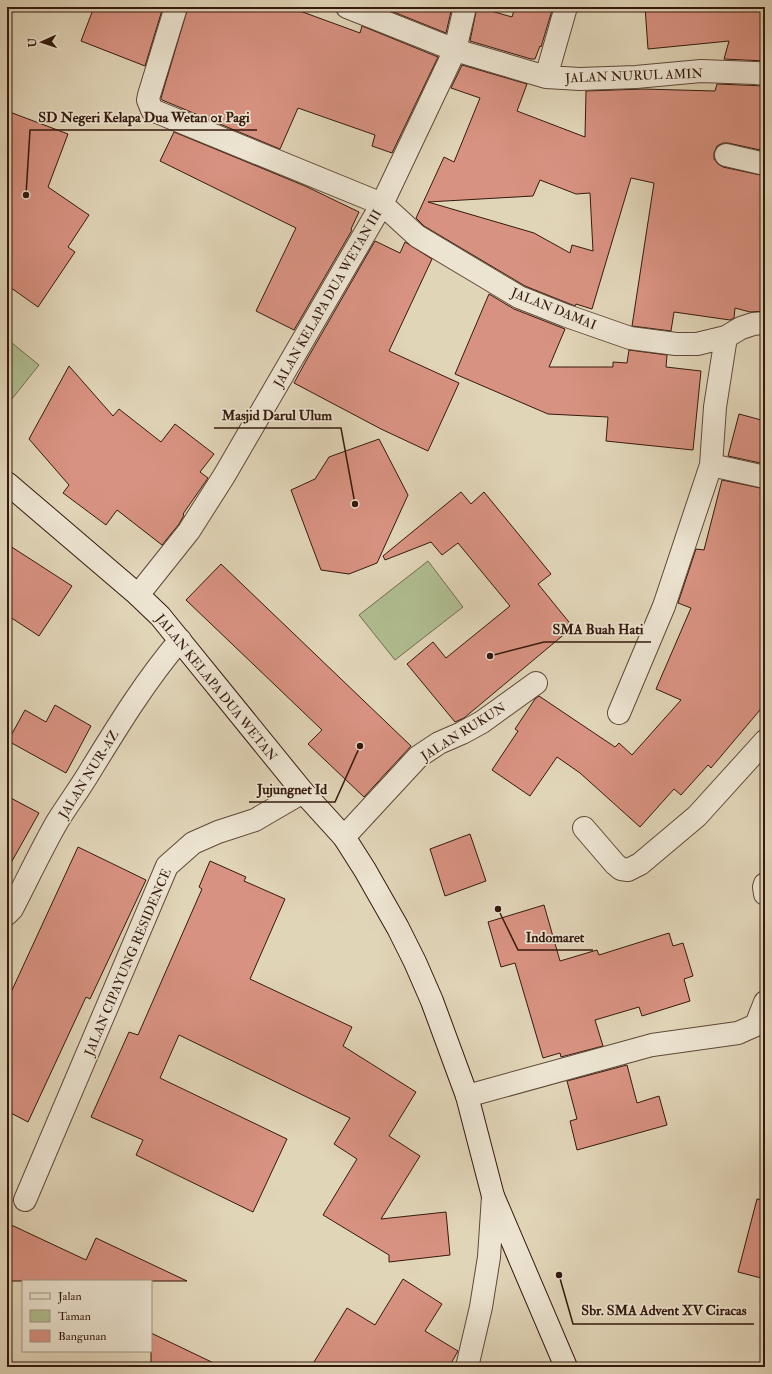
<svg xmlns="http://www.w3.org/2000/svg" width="772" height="1374" font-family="'IM FELL Double Pica',serif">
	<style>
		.green { fill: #b0be91; stroke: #726c4f }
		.building { fill: #d89281; stroke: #35190d; fill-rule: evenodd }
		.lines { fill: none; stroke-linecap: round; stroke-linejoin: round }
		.street-casing { stroke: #604838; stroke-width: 24 }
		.secondary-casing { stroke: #35190d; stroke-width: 24 }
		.street { stroke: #ece4d1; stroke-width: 22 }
		.secondary { stroke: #ece4d1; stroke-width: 22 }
		.labels { text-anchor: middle; stroke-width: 3.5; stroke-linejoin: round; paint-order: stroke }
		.street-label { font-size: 13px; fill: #35190d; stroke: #ece4d1 }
		.leader { fill: none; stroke: #35190d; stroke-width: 1.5 }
		.callout-dot { fill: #35190d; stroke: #ece4d1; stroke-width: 1.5 }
		.callout-label { font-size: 14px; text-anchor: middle; font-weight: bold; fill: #35190d; stroke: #ece4d1; stroke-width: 3.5; stroke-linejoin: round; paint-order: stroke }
	</style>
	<rect width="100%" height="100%" fill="#e1d5b8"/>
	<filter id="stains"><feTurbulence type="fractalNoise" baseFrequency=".005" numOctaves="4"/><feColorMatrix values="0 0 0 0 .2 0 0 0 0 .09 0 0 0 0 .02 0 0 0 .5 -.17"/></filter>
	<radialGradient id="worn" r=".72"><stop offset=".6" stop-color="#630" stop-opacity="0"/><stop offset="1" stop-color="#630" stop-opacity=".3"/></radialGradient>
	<path class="green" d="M7 339 39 365 7 405Z
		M428 561 463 607 395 660 359 615Z"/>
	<path class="building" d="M94 7H163L145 66 81 41Z
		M188 7H289L360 33 362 26 438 57 392 153 372 146 375 135 298 108 280 149 162 100 161 98Z
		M381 7H452L446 33Z
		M477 7 512 17 515 7H553L541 47 540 46 535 59H531L470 41Z
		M645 7H765V61L724 59 729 41 648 49Z
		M462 65 527 84 517 111 585 137 586 91 643 89 715 91 717 84 765 86V151L728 143H723L717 146 714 153V159L718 164 723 167 765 176V311L750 312 735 308 734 318 730 320 674 312 671 331 632 326 654 183 631 178 592 309 576 304 575 306 525 286 424 226 416 218 444 157 454 162 480 98 451 88ZM540 180 576 194 590 193 593 251 572 245 570 253 534 233 428 202 533 196Z
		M7 111 68 134 48 187 89 215 68 247 75 252 38 307 7 285Z
		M174 132 305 186 359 212 351 229 352 230 294 330 256 311 296 228 160 161Z
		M375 241 400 253 405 242 432 259 389 351 459 383 428 451 381 429 294 383 306 361Z
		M489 294 514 309 565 329 549 367H613V362L627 363 629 350 667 355 666 367 701 371 693 450 606 441 608 417 548 414 455 374Z
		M69 366 113 416 119 409 161 442 175 424 214 454 200 472 208 478 183 514 184 515 179 524 162 545 117 510 106 525 63 493 69 485 29 439Z
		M739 414 765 421V464L728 456Z
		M379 439 408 495 377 563 349 574 321 570 291 490 315 479 329 457Z
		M722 480 765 489V704L711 768 708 765 681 795 674 789 640 827 580 773 557 757 530 796 492 770 518 731 515 729 535 699 539 696 615 747 619 743 632 755 681 700 656 689 691 608 678 603 696 549 704 550Z
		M461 492 471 504 484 492 551 574 538 584 573 627 464 718 455 722 407 664 433 642 446 658 510 606 458 543 442 555 431 542 385 560 383 556Z
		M7 544 72 586 39 636 7 615Z
		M221 564 411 746 364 797 308 744 322 730 186 600Z
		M55 705 91 726 66 773 8 741 25 710 46 722Z
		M7 796 39 813 7 870Z
		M470 834 486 881 445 896 430 849Z
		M78 847 146 880 90 999 86 997 28 1122 7 1111V1001Z
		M210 861 246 877 244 881 285 899 250 979 352 1027 343 1046 416 1092 389 1136 420 1156 381 1219 446 1212 450 1255 389 1262V1255L323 1215 357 1159 334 1144 350 1118 179 1035 160 1078 287 1139 253 1212 136 1155 143 1140 91 1117 129 1032 138 1035 202 889 199 887Z
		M544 905 560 961 597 950 599 955 669 933 673 946 683 943 693 976 684 979 690 1001 642 1016 639 1007 595 1020 603 1046 561 1057 560 1053 543 1058 515 963 501 967 488 922Z
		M627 1065 637 1103 659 1096 667 1125 577 1150 570 1121 577 1119 567 1081Z
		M757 1199 765 1200V1279L738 1272Z
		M7 1223 86 1260 96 1238 187 1281H7Z
		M403 1279 442 1304 425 1331 458 1351 449 1367H311L347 1308 375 1325Z
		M151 1333 222 1367H151Z"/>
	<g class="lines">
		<defs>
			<path id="street" d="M176 7 149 95 148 100 152 110 382 204 417 236 519 297 567 316 630 338 676 344H697L726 337 741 328 753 324 765 323
				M347 7 455 50 546 77 580 79 636 77 701 71 755 73 765 74
				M546 77 566 7
				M726 155 765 164
				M711 465 765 477
				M138 595 189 531 224 476 382 204 455 50 465 7
				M619 713 664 606 711 465 715 407 726 337
				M584 828 615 864 621 869 628 870 640 864 697 816 765 741
				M344 837 418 757 439 743 462 733 482 722 536 683
				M765 884 764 887 765 894
				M7 914 12 909C27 880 41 850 57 822 68 804 81 787 92 768 119 724 146 680 180 640
				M467 1096 652 1045 738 1033 756 1025 765 1002
				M25 1200 167 866 193 843 218 832 255 820 303 792
				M467 1367 481 1307 489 1257 493 1196"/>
			<path id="secondary" d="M7 483 138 595 160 616 303 792 344 837 365 870 398 928 415 962 432 1001 467 1096 493 1196 566 1367"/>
		</defs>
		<use href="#street" class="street-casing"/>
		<use href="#secondary" class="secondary-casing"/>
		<use href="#street" class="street"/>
		<use href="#secondary" class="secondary"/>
	</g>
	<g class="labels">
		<g class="street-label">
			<text transform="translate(634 75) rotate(-2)" y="5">JALAN NURUL AMIN</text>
			<text transform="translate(327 298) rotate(-60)" y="5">JALAN KELAPA DUA WETAN III</text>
			<text transform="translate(554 308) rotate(22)" y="5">JALAN DAMAI</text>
			<text transform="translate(217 687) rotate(51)" y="5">JALAN KELAPA DUA WETAN</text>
			<text transform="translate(463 731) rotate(-32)" y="5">JALAN RUKUN</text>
			<text transform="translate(88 774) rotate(-58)" y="5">JALAN NUR-AZ</text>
			<text transform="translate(127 962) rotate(-67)" y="5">JALAN CIPAYUNG RESIDENCE</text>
		</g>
	</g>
	<path class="leader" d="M26 195L30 130H257M355 504L341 428H214M490 656L544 642H651M360 746L335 802H249M498 909L518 950H593M559 1275L573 1324H754"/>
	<g class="callout-dot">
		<circle cx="26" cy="195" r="4"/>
		<circle cx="355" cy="504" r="4"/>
		<circle cx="490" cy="656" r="4"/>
		<circle cx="360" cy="746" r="4"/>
		<circle cx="498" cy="909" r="4"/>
		<circle cx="559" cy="1275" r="4"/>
	</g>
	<g class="callout-label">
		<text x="144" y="122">SD Negeri Kelapa Dua Wetan 01 Pagi</text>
		<text x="277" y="420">Masjid Darul Ulum</text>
		<text x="598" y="634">SMA Buah Hati</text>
		<text x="292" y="794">Jujungnet Id</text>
		<text x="555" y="942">Indomaret</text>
		<text x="664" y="1315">Sbr. SMA Advent XV Ciracas</text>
	</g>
	<rect width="772" height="1374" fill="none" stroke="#e1d5b8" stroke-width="24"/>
	<rect x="8" y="8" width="756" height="1358" fill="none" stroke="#35190d" stroke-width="2"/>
	<rect x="12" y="12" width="748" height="1350" fill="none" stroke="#35190d"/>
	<rect x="22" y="1280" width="130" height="72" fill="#ece4d1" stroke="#a39383"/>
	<rect x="30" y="1293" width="20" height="6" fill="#ece4d1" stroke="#a39383"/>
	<text x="58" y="1300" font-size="12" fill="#35190d">Jalan</text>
	<rect x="30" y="1310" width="20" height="12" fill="#b0be91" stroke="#a39383"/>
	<text x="58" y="1320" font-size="12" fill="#35190d">Taman</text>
	<rect x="30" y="1330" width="20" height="12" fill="#d89281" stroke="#a39383"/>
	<text x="58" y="1340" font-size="12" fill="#35190d">Bangunan</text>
	<g transform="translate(42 42) rotate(267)" stroke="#ece4d1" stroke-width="3" paint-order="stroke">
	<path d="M0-3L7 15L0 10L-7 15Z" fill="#35190d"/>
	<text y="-6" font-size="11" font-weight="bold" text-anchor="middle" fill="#35190d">U</text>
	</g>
	<rect width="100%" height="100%" filter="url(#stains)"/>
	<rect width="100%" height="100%" fill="url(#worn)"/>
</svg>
